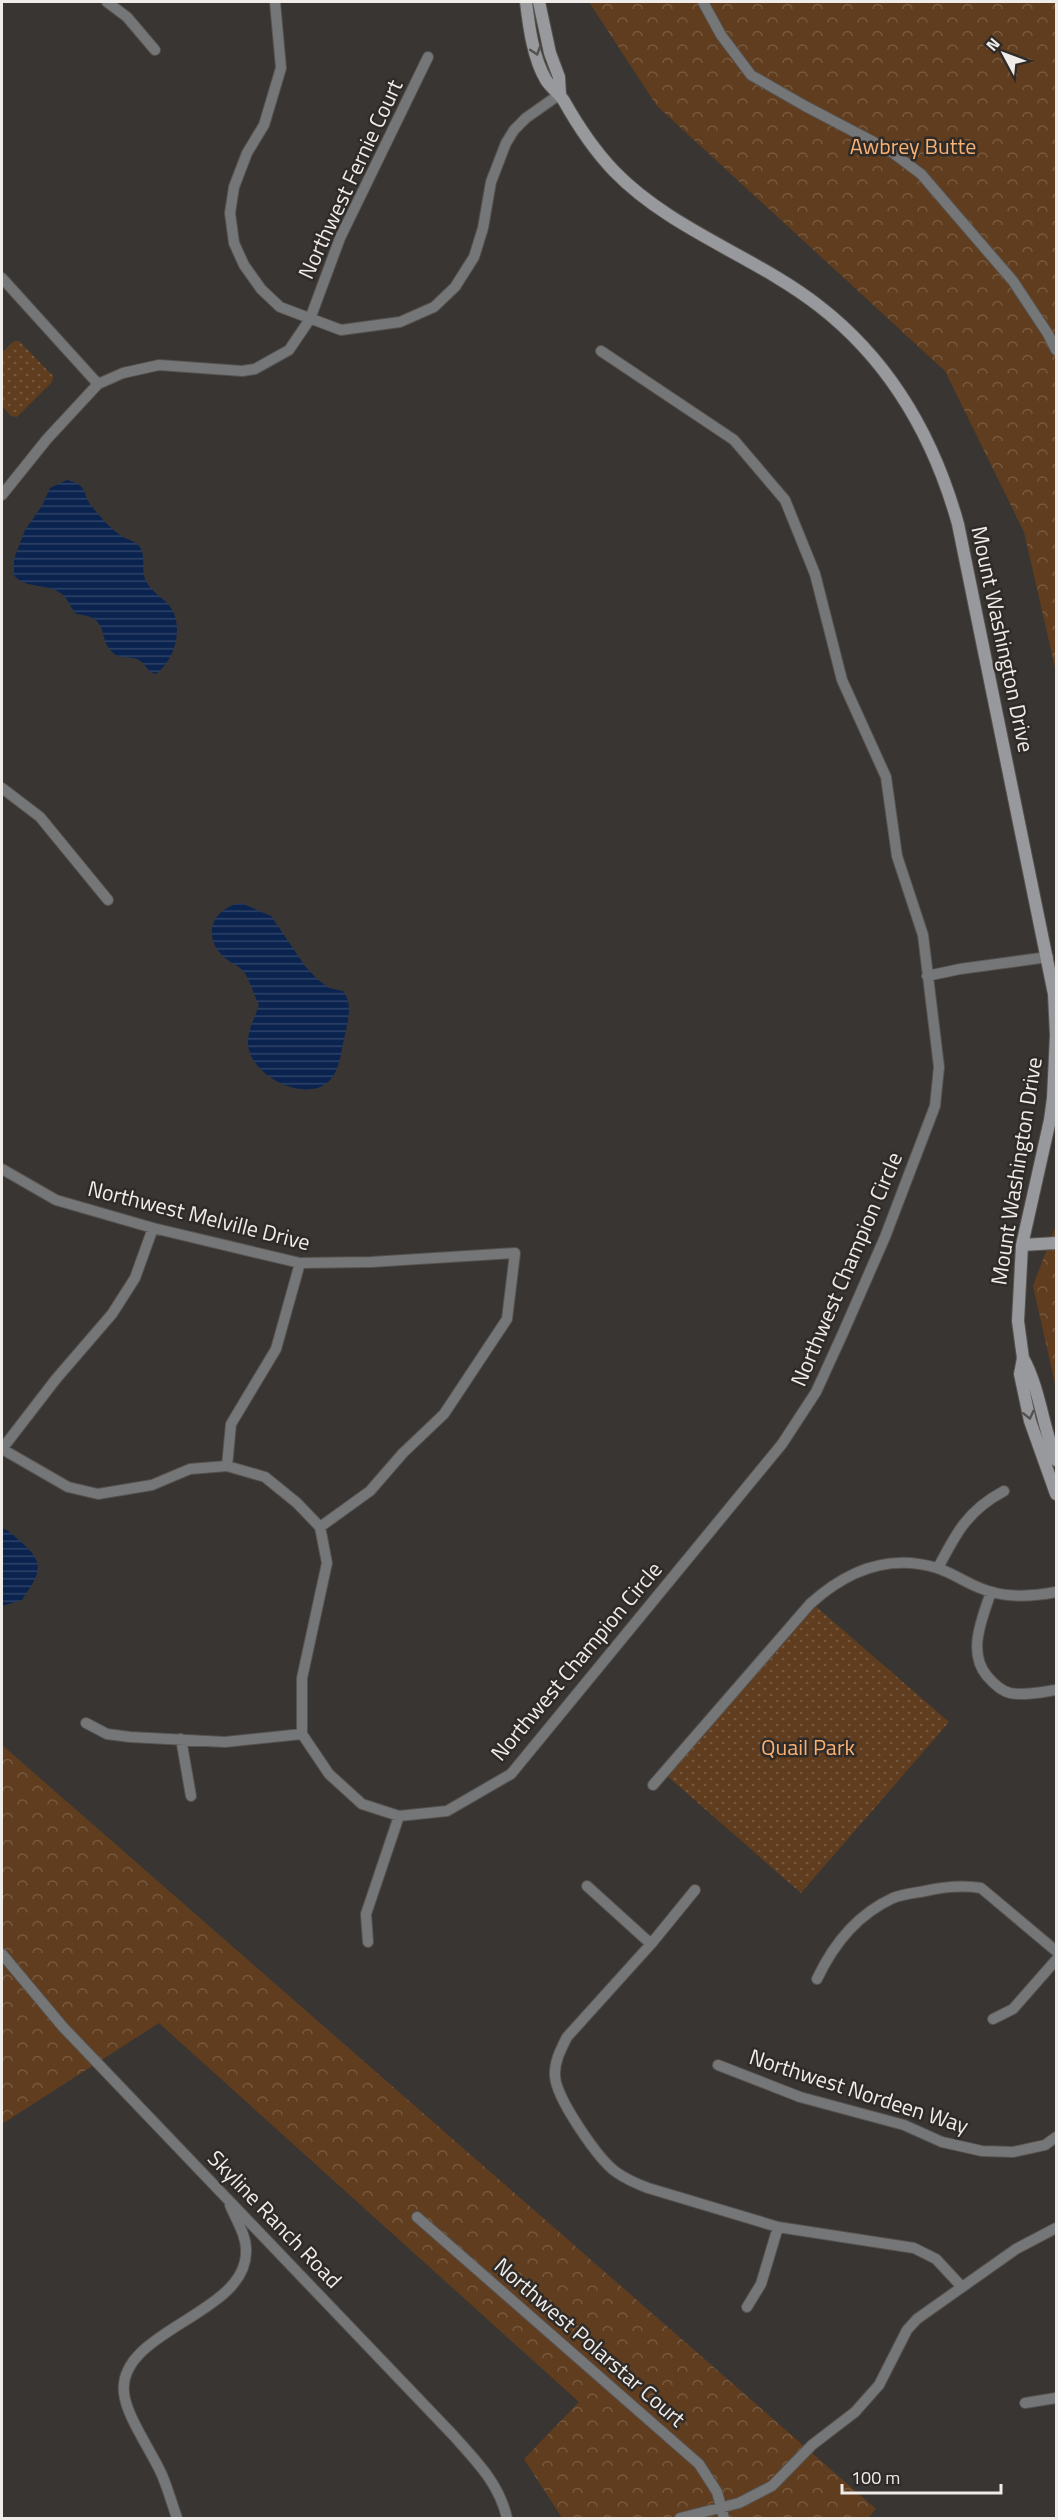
<svg xmlns="http://www.w3.org/2000/svg" width="1058" height="2520" font-family="'Titillium Web',sans-serif">
	<style>
		.forest { fill: url(#forest-crowns) }
		.park { fill: url(#park-dots) }
		.water { fill: url(#water-rules) }
		.lines { fill: none; stroke-linecap: round; stroke-linejoin: round }
		.street-casing { stroke: #56524f; stroke-width: 12 }
		.secondary-casing { stroke: #56524f; stroke-width: 14 }
		.street { stroke: #757678; stroke-width: 10 }
		.secondary { stroke: #98999d; stroke-width: 12 }
		.oneway { stroke: #545251 }
		.labels { text-anchor: middle; stroke-width: 5; stroke-linejoin: round; paint-order: stroke }
		.park-label { font-size: 22px; fill: #f9b073; stroke: #2f2b28 }
		.street-label { font-size: 22px; fill: #efecea; stroke: #2f2b28 }
	</style>
	<defs>
		<pattern id="forest-crowns" width="20" height="18" patternUnits="userSpaceOnUse" patternTransform="scale(1.5)"><rect width="20" height="18" fill="#603d1e"/><path d="M2 6a3 3 0 1 1 6 0M12 15a3 3 0 1 1 6 0" fill="none" stroke="#77593f"/></pattern>
		<pattern id="park-dots" width="8" height="8" patternUnits="userSpaceOnUse" patternTransform="scale(1.5)"><rect width="8" height="8" fill="#603d1e"/><path d="M2 2h.1M6 6h.1" fill="none" stroke="#77593f" stroke-width="1.8" stroke-linecap="round"/></pattern>
		<pattern id="water-rules" width="6" height="5" patternUnits="userSpaceOnUse" patternTransform="scale(1.5)"><rect width="6" height="5" fill="#0b234f"/><path d="M0 2.5h6" fill="none" stroke="#2f4368"/></pattern>
	</defs>
	<rect width="100%" height="100%" fill="#393532"/>
	<path class="forest" d="M589 2H1056V672L1024 532 945 371 657 106Z
		M1056 1225V1388L1033 1286Z
		M2 1745 876 2509 868 2518H562L524 2459 579 2402 159 2023 2 2124Z"/>
	<path class="park" d="M14 341H19L53 376 52 382 17 417 11 416 2 406V353Z
		M813 1604 949 1722 801 1893 665 1774Z"/>
	<path class="water" d="M67 480C90 486 81 494 93 508 101 518 112 530 123 537 128 540 135 541 139 546 147 555 140 570 146 581 153 595 171 601 175 616 181 637 173 661 156 674 148 673 146 664 139 660 130 655 120 660 112 652 97 637 111 617 76 614 71 608 68 599 62 594 48 583 24 589 14 575V559L25 530 42 506 50 488Z
		M241 903 271 916 305 966 317 979 329 988 343 991C353 1004 348 1019 345 1035 341 1050 340 1072 328 1082 304 1103 251 1076 248 1045 247 1031 255 1018 259 1005 254 995 251 984 246 975 241 966 232 964 225 958 201 937 212 908 241 903Z
		M2 1528C10 1531 14 1536 21 1542 48 1565 38 1575 22 1600L2 1606Z"/>
	<g class="lines">
		<defs>
			<path id="street" d="M107 2 127 17 155 50
				M275 2 281 68 264 125 247 153 234 187 230 213 234 243 244 265 261 289 280 307 341 330 400 322 434 307 455 287 474 257 483 228 491 182 506 143 514 130 526 118 560 94
				M703 2 721 35 751 75 805 106 889 150 921 174 1013 281 1048 334 1056 350
				M2 278 98 384
				M2 495 47 439 98 384 123 373 159 365 242 371 255 369 289 350 310 319 340 238 428 57
				M2 788 40 817 108 900
				M927 976 960 969 1048 957
				M2 1169 56 1200 153 1228 300 1263 371 1262 515 1253 507 1319 444 1414 403 1453 370 1491 320 1527
				M2 1449 68 1487 98 1494 152 1485 190 1469 227 1466 265 1477 297 1503 320 1527 327 1563 302 1678V1734L329 1774 362 1804 399 1816 447 1811 511 1774 782 1444 816 1392 843 1333 885 1237 935 1106 939 1067 923 935 897 856 886 777 842 680 815 574 785 500 734 440 601 351
				M2 1449 56 1379 112 1314 135 1278 153 1228
				M227 1466 231 1424 276 1349 300 1263
				M938 1568C956 1533 968 1510 1004 1491
				M991 1592C982 1619 967 1652 987 1676 993 1683 1001 1691 1010 1693 1025 1696 1041 1692 1056 1690
				M86 1723 107 1734 130 1737 225 1742 302 1734
				M181 1739 191 1796
				M653 1785 810 1604C845 1572 888 1553 937 1568 956 1574 973 1588 992 1592 1013 1598 1035 1596 1056 1592
				M587 1886 651 1944
				M695 1890 651 1944 567 2037C561 2049 554 2062 555 2076 556 2098 598 2159 616 2172 626 2179 637 2184 648 2188L778 2227 914 2248 936 2259 962 2287
				M368 1942 366 1914 399 1816
				M2 1954 63 2027 453 2435C476 2461 499 2483 507 2518
				M817 1979C833 1945 858 1914 893 1898 903 1894 915 1893 925 1891 943 1887 963 1885 981 1888L1056 1951
				M993 2019 1013 2009 1056 1960
				M718 2065 800 2097 904 2125 942 2142 982 2151 1013 2152 1045 2145 1056 2137
				M417 2217 699 2464 717 2492 724 2518
				M747 2307 761 2284 778 2227
				M1025 2403 1056 2398
				M177 2518C172 2504 168 2489 162 2475 152 2452 126 2416 124 2393 117 2330 246 2315 246 2252 247 2236 236 2220 230 2205
				M680 2518 739 2503 772 2486 812 2445 855 2412 879 2385 907 2330 917 2319 1016 2249 1056 2228"/>
			<path id="secondary" d="M526 2C529 27 533 58 546 80 551 88 559 93 564 101 578 126 594 150 614 171 671 230 755 256 819 306 890 361 934 438 958 524L1054 994 1056 1035 1053 1098 1050 1120 1022 1245 1018 1321 1023 1358 1020 1374 1030 1421 1056 1494
				M539 2 550 53 559 77 560 94
				M1022 1245 1056 1243
				M1023 1358C1039 1386 1043 1427 1056 1460"/>
		</defs>
		<use href="#street" class="street-casing"/>
		<use href="#secondary" class="secondary-casing"/>
		<use href="#street" class="street"/>
		<use href="#secondary" class="secondary"/>
	</g>
	<defs><path id="oneway-chevron" d="M-2-3.5L2.5 0L-2 3.5" fill="none" stroke-width="1.6" stroke-linecap="round" stroke-linejoin="round" transform="scale(1.5)"/></defs>
	<g class="oneway">
		<use href="#oneway-chevron" transform="translate(536 51) rotate(72)"/>
		<use href="#oneway-chevron" transform="translate(1029 1415) rotate(77)"/>
	</g>
	<g class="labels">
		<g class="park-label">
			<text x="913" y="154">Awbrey Butte</text>
			<text x="808" y="1755">Quail Park</text>
		</g>
		<g class="street-label">
			<text transform="translate(350 179) rotate(-65)" y="8">Northwest Fernie Court</text>
			<text transform="translate(1003 639) rotate(78)" y="8">Mount Washington Drive</text>
			<text transform="translate(1016 1171) rotate(-81)" y="8">Mount Washington Drive</text>
			<text transform="translate(199 1215) rotate(14)" y="8">Northwest Melville Drive</text>
			<text transform="translate(846 1269) rotate(-67)" y="8">Northwest Champion Circle</text>
			<text transform="translate(576 1661) rotate(-50)" y="8">Northwest Champion Circle</text>
			<text transform="translate(859 2091) rotate(18)" y="8">Northwest Nordeen Way</text>
			<text transform="translate(275 2219) rotate(46)" y="8">Skyline Ranch Road</text>
			<text transform="translate(590 2342) rotate(41)" y="8">Northwest Polarstar Court</text>
		</g>
	</g>
	<rect width="1058" height="2520" fill="none" stroke="#efecea" stroke-width="6"/>
	<g transform="translate(1004 54) rotate(311)" stroke="#2f2b28" stroke-width="4.5" paint-order="stroke">
	<path d="M0-4.5L10 22L0 15L-10 22Z" fill="#efecea"/>
	<text y="-9" font-size="16" font-weight="bold" text-anchor="middle" fill="#efecea">N</text>
	</g>
	<path d="M842 2484v9h159v-9" fill="none" stroke="#efecea" stroke-width="3"/>
	<text x="851" y="2484" font-size="18" fill="#efecea" stroke="#2f2b28" stroke-width="4.5" paint-order="stroke">100 m</text>
</svg>
